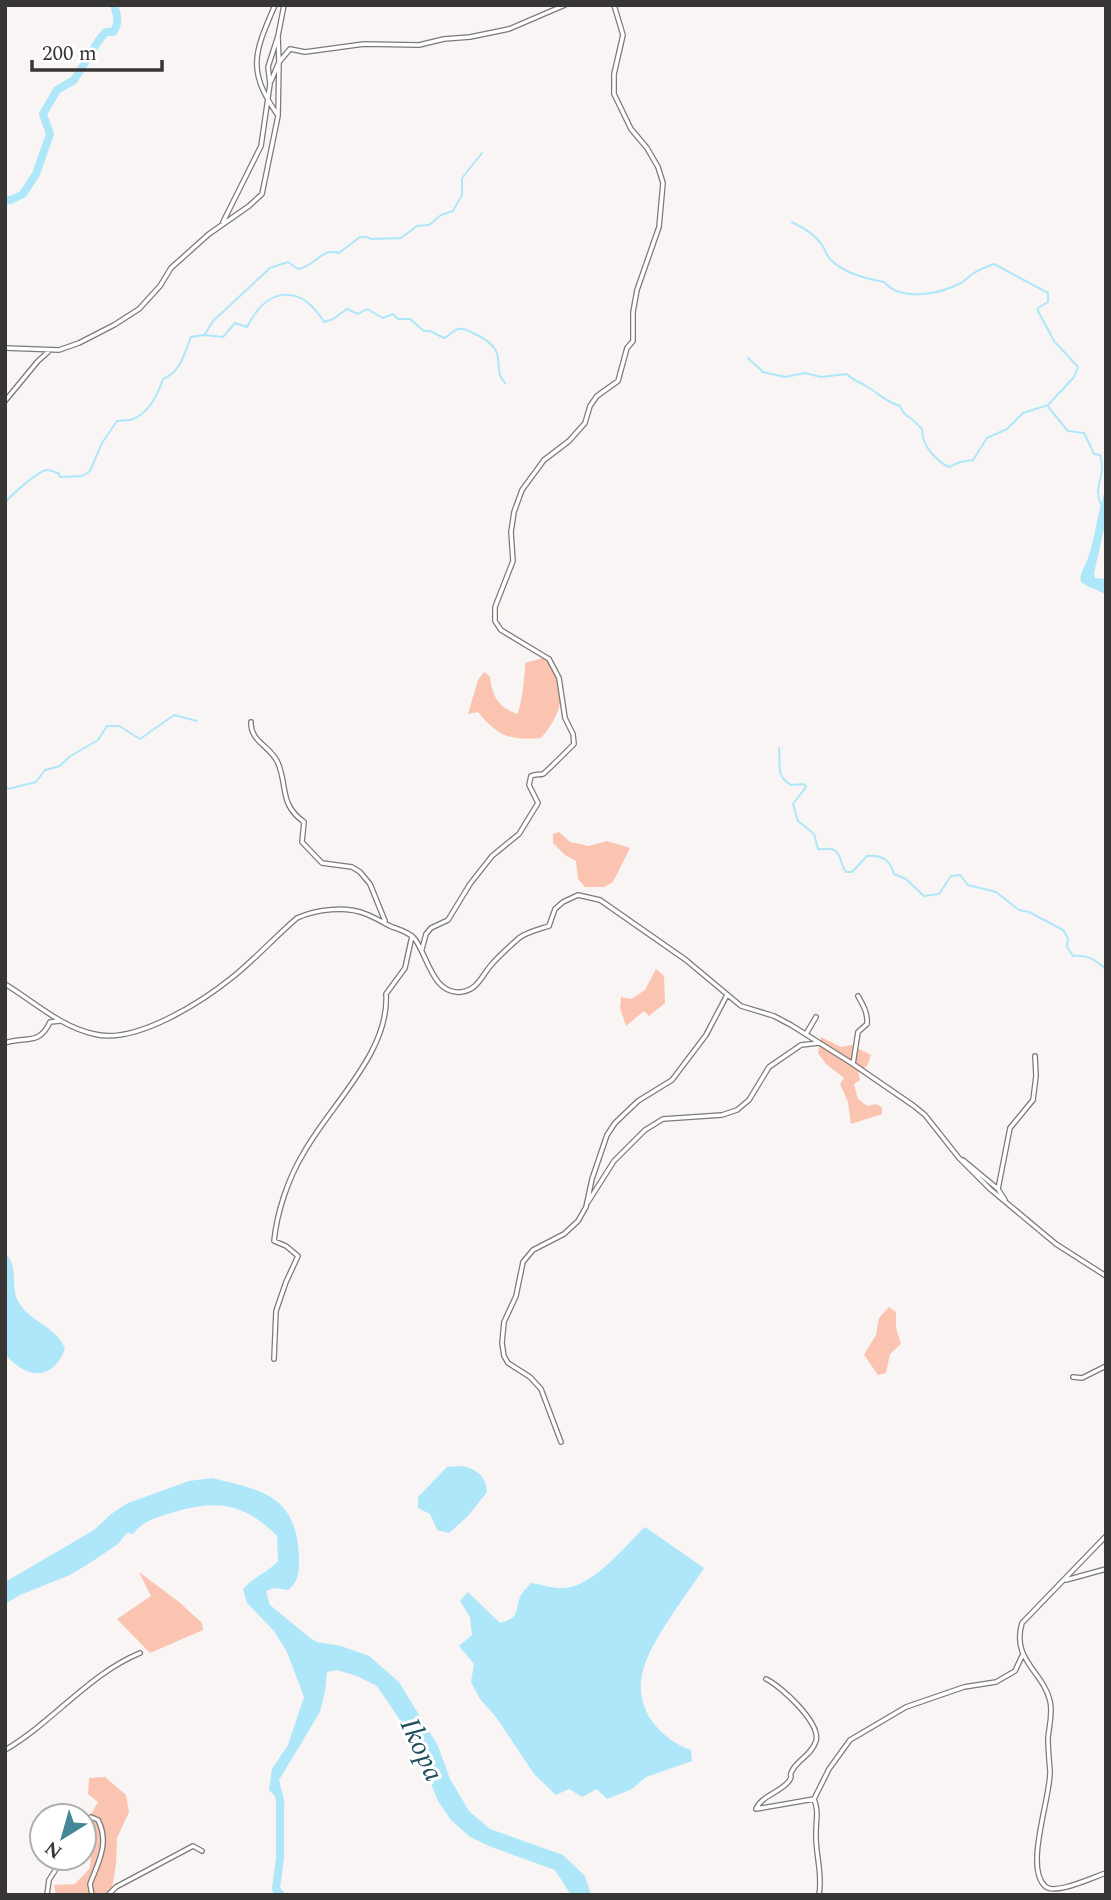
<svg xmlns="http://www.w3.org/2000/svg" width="1111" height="1900" font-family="Spectral,serif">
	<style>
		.green { fill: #fac4b1 }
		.water { fill: #ade7f9 }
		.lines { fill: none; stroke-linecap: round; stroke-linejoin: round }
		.stream { stroke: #ade7f9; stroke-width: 2 }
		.river { stroke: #ade7f9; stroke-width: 8 }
		.minor-casing { stroke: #7c7977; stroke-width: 6 }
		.minor { stroke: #fff; stroke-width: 3.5 }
		.labels { text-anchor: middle; stroke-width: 6; stroke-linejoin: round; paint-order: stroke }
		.water-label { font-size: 28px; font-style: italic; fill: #204f5c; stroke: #fff }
	</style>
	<rect width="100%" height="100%" fill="#f9f5f4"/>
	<path class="green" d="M550 656C568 686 564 712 541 738 511 741 497 736 478 712L468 714 478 680 484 672 490 677C492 696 498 707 517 714 522 706 525 674 525 663Z
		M559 832 570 842 589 846 607 841 630 848 613 882 604 887H585L578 879 576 861 565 855 553 843V834Z
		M656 969 664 976 665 1003 649 1016 644 1011 626 1026 620 1008 621 997 631 999 645 990Z
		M821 1037 841 1047 851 1045 871 1055 867 1066 858 1072 860 1080 854 1084 858 1099 867 1106 876 1104 882 1107V1114L851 1124 848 1102 840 1084 844 1078 826 1064 818 1053Z
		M889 1307 896 1312V1328L901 1344 890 1354 886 1373 878 1375 864 1355 876 1335 879 1318Z
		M139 1572 179 1602 202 1623 203 1630 150 1653 117 1619 151 1596Z
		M105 1777 126 1795 129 1812 117 1838 116 1864 111 1895H56L54 1885 75 1884 90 1868 91 1851 85 1825 98 1802 88 1794 89 1778Z"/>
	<path class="water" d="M1106 488V520L1094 573 1095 578 1106 579V595C1097 589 1089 588 1081 582 1079 573 1084 569 1087 561 1096 537 1097 512 1106 488Z
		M5 1253C19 1265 10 1286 18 1301 30 1323 57 1326 65 1349 52 1383 25 1378 5 1354Z
		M463 1466C477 1470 486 1476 487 1492L468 1516 449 1533 437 1530 430 1514 418 1508V1497L447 1467Z
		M212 1478C262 1490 296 1495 299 1556 299 1569 300 1581 288 1590L274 1588 266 1591 270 1605 310 1638 317 1642 341 1646 369 1656 399 1682 438 1746 450 1779 469 1811 490 1829 563 1855 585 1876 591 1895H571L555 1870 489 1846 470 1837 451 1820 438 1801 414 1741 377 1686 357 1676 337 1670 327 1672 325 1691 320 1712 279 1780 285 1805 269 1790 272 1769 288 1745 304 1697 287 1652 274 1631 247 1603 243 1589C253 1577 267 1573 278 1561L277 1536C244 1502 215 1499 171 1513 155 1518 143 1521 133 1534L127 1533 118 1544 93 1561 70 1575 20 1595 5 1604V1582L94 1530 111 1514 128 1503 189 1481Z
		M645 1527 704 1568C687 1594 650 1642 643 1670 633 1707 658 1738 691 1750L692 1761 646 1777 632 1789 607 1799 597 1789 582 1797 569 1789 556 1795 534 1774 496 1717 480 1699 471 1682 474 1664 459 1646 472 1635 470 1617 460 1601 468 1592 500 1623C520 1617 514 1614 520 1597 522 1592 527 1588 531 1583 541 1584 550 1588 559 1588 590 1591 624 1547 645 1527Z"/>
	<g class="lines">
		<path class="stream" d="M792 222C803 228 814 233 822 245 825 249 826 255 830 259 843 273 867 279 884 282 901 302 940 294 961 283 966 280 969 276 974 273 980 269 987 267 994 264L1048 293V302L1038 308V311L1054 341 1078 367 1074 377 1048 405 1049 408 1068 431 1084 433 1094 454 1100 455C1107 476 1092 487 1101 504
			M205 334 213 321 270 268 288 262 298 269C315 267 321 247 339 253L360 237H366L372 239 401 238 417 226 429 225 441 215 453 211 462 195V178L482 153
			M748 358 763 372 785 377 805 373 821 377 847 374C853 381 858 381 866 386 878 393 886 402 900 406 905 419 912 416 919 426 925 432 921 429 923 437 925 448 938 462 949 467L960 462 973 460 987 438 1007 429 1023 413 1048 405
			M5 503C10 496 39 470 47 470 51 470 55 472 59 474L60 477 82 476 90 471 102 443 117 421C122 420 128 421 133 419 149 413 158 394 163 379 181 372 184 354 191 337L204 335 223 337 235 323 247 327C267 287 300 283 324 322L333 319 347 309 358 314 367 309 383 318 393 314 398 319H410L424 331H430L444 338C449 336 454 330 458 329 464 327 470 332 475 334 512 351 490 368 505 383
			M779 748C781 764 775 776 791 785L804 784 806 787 793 804 798 821 814 834 818 849C822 850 826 848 830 849 842 850 840 865 846 872H852L867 856C881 855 890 859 894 874L906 879 924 896 939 894 951 876 960 875 968 885 996 892 1019 910 1029 912 1063 930 1068 938 1067 947 1073 956C1089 955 1094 959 1106 969
			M5 787 8 789 36 782 45 770 60 766 69 757 98 740 107 726H119L140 739 174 715 197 721"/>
		<path class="river" d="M5 200H11L23 194 36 174 50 134 43 114 57 90 74 80 99 40 106 32H113C120 23 117 15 114 5
			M278 1792 280 1801V1858L276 1889 281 1895"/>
		<defs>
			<path id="minor" d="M275 5C255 52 246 69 277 114
				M271 81 279 62 278 36 284 5
				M223 222 261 146 270 84 268 67 278 36
				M5 348 59 350 79 343 114 325 139 309 160 286 171 268 209 234 249 206 262 194 278 116 279 62 290 49 305 52 364 44 419 45 444 39 470 37 509 29 565 5
				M5 401 38 361 48 352
				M251 722C250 742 271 746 278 763 288 787 279 804 304 822L302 842 322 863 352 867 360 872 370 884 385 921
				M422 949 426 934 431 928 448 920 470 884 492 856 519 834 538 803 529 785 531 776C535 774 539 775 543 774 545 773 571 747 574 744L573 734 565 718 559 678 549 659 501 630 495 621V607L513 561 511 532 514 512 522 490 544 460 569 441 585 423 590 406 597 396 618 381 627 348 633 341V312L637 290 659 227 663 183 658 167 647 148 631 129 614 94V74L623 35 614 5
				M5 984C33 1001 61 1027 94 1034 135 1045 202 1002 234 976 256 958 275 937 297 918 317 909 346 906 366 914 374 917 382 922 390 926 398 929 409 932 414 938 427 953 432 995 461 992 478 990 482 975 492 964 500 955 510 946 519 938 527 932 540 929 549 926L555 909 563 902 578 895 600 900 686 960 741 1006 774 1016 791 1025 853 1064 914 1106 925 1115 959 1158 990 1189 1056 1244 1106 1276
				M806 1034 816 1017
				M5 1043C26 1036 39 1046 50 1022L60 1021
				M853 1064 858 1032 867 1024C868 1013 863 1005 858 996
				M963 1160 998 1189 1005 1200
				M998 1189 1010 1128 1033 1100 1036 1076 1035 1056
				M588 1202 614 1161 645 1130 663 1119 722 1115 737 1110 749 1100 769 1067 801 1045 819 1043
				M274 1359 276 1311 286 1282 298 1256 286 1246 274 1241C277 1212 288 1179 303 1154 330 1105 390 1052 386 994L405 968 412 936
				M1073 1377 1082 1378 1106 1366
				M561 1442 541 1389 530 1377 508 1363 504 1356 502 1343 504 1322 516 1296 523 1262 533 1250 564 1234 578 1221 586 1207 592 1179 607 1135 615 1123 638 1101 672 1080 706 1035 727 995
				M1106 1536 1022 1623C1011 1660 1043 1671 1050 1701 1053 1714 1049 1726 1048 1738 1048 1749 1049 1760 1050 1771 1051 1797 1024 1867 1045 1886 1054 1896 1093 1877 1106 1873
				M1066 1580 1106 1569
				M766 1679C781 1686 821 1723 816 1741 811 1756 798 1759 792 1771 788 1778 794 1774 789 1781 780 1793 762 1795 756 1809L814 1799
				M5 1750C53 1722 89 1674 140 1653
				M84 1821 91 1817 98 1820C110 1843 98 1863 90 1884L92 1895
				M47 1895 49 1880 63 1858
				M108 1895 116 1887 193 1846 202 1851
				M819 1895C823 1873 815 1854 816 1832 816 1820 819 1811 814 1799L829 1769 850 1740 906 1707 964 1687 996 1682 1015 1671 1022 1656"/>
		</defs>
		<use href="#minor" class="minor-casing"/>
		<use href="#minor" class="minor"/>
	</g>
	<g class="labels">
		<g class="water-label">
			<text transform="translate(423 1749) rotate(65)" y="10">Ikopa</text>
		</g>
	</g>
	<rect width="1111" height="1900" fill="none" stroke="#373635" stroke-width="14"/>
	<g transform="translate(63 1837) rotate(217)"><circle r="33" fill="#ffffff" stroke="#afafae" stroke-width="2"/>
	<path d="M0-5L12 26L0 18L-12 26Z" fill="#458698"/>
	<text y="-10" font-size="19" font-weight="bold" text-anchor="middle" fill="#373635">N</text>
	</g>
	<path d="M32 60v10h130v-10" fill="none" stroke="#373635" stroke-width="3.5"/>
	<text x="42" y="60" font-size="21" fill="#373635" stroke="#ffffff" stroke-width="5" paint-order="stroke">200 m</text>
</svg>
